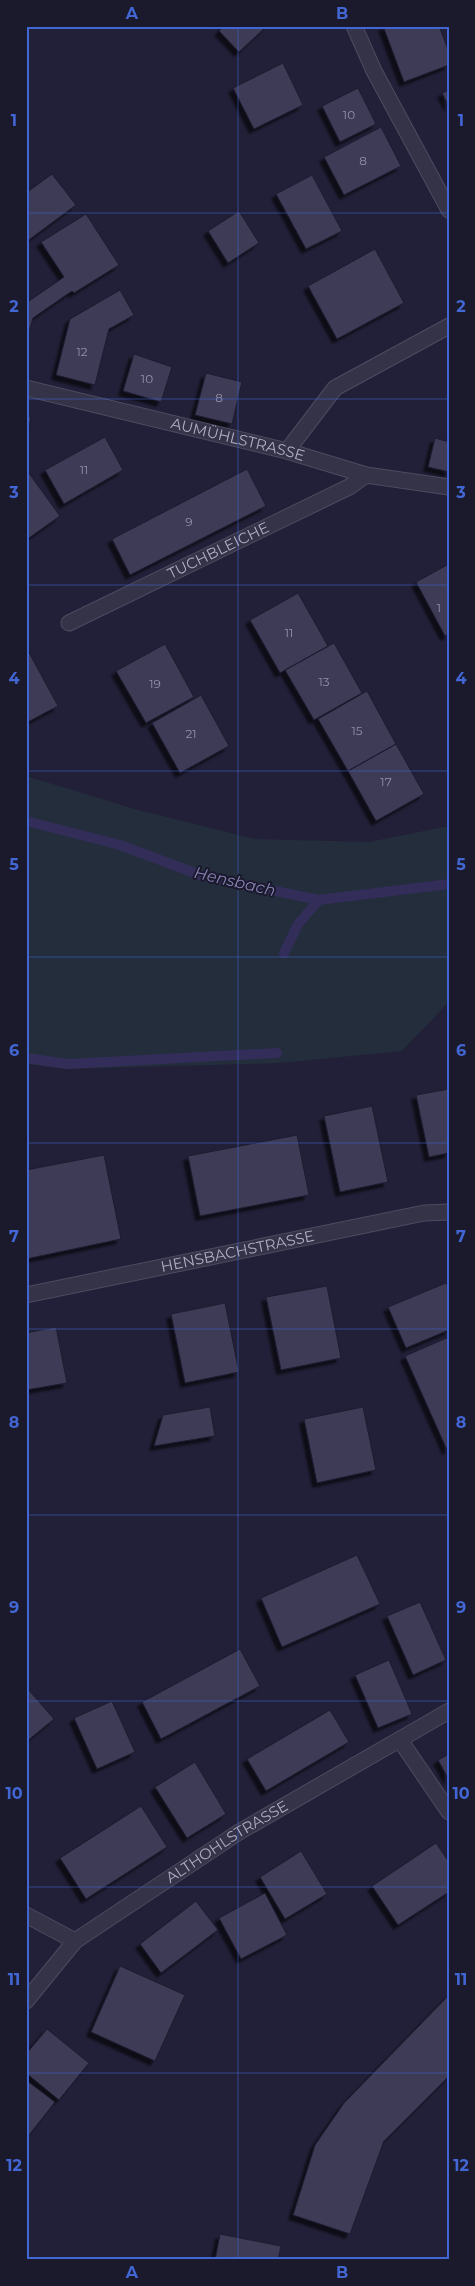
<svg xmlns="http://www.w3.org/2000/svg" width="475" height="2286" font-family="Montserrat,sans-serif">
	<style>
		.green { fill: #232d3b }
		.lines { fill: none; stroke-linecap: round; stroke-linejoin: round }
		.stream { stroke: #322e59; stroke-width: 10 }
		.building { fill: #3c3a56; stroke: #1d1b2f; filter: url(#shadow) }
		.minor-casing { stroke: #4d4b60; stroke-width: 17 }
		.minor { stroke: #353348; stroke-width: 15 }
		.grid { fill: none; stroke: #4266d3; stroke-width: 1; stroke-opacity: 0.55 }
		.labels { text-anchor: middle; stroke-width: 4; stroke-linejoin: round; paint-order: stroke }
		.number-label { font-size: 12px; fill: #9391a9 }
		.street-label { font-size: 15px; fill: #b0aec5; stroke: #1b192c }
		.water-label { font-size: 16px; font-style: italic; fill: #8885b7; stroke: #1b192c }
		.neatline { fill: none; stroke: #4266d3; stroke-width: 2 }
		.grid-label { font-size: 16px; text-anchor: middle; font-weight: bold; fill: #4266d3 }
	</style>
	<defs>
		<filter id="shadow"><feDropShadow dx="-4.5" dy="4.5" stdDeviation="1" flood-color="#0009"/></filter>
	</defs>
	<rect width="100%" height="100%" fill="#222038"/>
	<path class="green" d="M26 776 138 810 255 839 369 842 449 826V1002L402 1051 280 1063 67 1069 26 1064Z"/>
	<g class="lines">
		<path class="stream" d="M26 821 120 845 203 876 319 900 449 884
			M284 953 298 924 319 900
			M26 1058 67 1064 277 1053"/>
	</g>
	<path class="building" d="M224 26H267L239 52 219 31Z
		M383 26H439L449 52V65L404 82Z
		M283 63 303 105 254 129 233 88Z
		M358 88 376 124 340 142 322 106Z
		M449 90V107L442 93Z
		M381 127 401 166 344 195 324 157Z
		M52 174 76 205 26 242V193Z
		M312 175 342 231 306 249 276 194Z
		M239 211 259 243 228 263 208 231Z
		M86 214 119 265 74 293 72 291 33 318 26 344V303L64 277 41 242Z
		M375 249 404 303 337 339 308 286Z
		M120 290 134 315 109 329 95 385 56 375 70 319Z
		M134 354 172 367 161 402 123 391Z
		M206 373 242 382 232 424 195 415Z
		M26 416 31 417 26 442Z
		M105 437 123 470 64 504 45 470Z
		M435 438 449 442V472L428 467Z
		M26 469 60 516 26 540Z
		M247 469 266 506 130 575 112 539Z
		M449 564V634L445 636 416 582Z
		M298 593 328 646 280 673 250 620Z
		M334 643 362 693 314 720 285 670Z
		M165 644 194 697 146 723 116 671Z
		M26 647 58 706 26 723Z
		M367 691 396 744 348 771 318 719Z
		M201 695 229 746 180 773 152 723Z
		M396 744 424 794 376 821 348 771Z
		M449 1089V1153L429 1157 416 1095Z
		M372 1106 388 1182 340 1192 324 1116Z
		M297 1135 309 1195 200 1216 188 1156Z
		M104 1155 121 1239 26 1259V1170Z
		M446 1283 449 1288V1330L406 1348 388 1307Z
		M327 1286 341 1358 281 1370 266 1297Z
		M225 1303 239 1372 185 1383 171 1314Z
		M56 1327 67 1383 26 1390V1333Z
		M449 1337V1449L447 1450 405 1356Z
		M210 1407 215 1436 154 1446 163 1415Z
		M363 1407 376 1470 317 1483 304 1419Z
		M357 1555 380 1604 282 1647 261 1598Z
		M420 1602 446 1660 413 1675 387 1616Z
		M240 1649 260 1686 161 1739 142 1702Z
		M389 1660 412 1714 378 1728 355 1675Z
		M26 1687 54 1719 26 1742Z
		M112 1701 135 1752 97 1769 74 1718Z
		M330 1710 349 1742 266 1791 247 1759Z
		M449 1754V1780L438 1760Z
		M195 1762 226 1814 187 1838 155 1787Z
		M141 1806 167 1847 86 1899 60 1858Z
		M436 1843 449 1862V1892L398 1925 372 1886Z
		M301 1851 327 1894 285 1919 260 1877Z
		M265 1893 287 1935 241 1959 219 1918Z
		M196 1901 218 1930 161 1973 140 1944Z
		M120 1966 185 1995 155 2061 91 2032Z
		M449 1995V2076L384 2141 350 2234 293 2215 315 2145 344 2103Z
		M47 2029 89 2063 59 2100 26 2073V2054Z
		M26 2080 55 2102 26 2139Z
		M220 2234 281 2246 278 2260H215Z"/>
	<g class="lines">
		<defs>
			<g id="minor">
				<path d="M354 26 374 71 449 210"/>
				<path id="s1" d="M26 388 287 451 366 475 449 487"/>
				<path d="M287 451 335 388 449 326"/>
				<path id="s2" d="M69 623 349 487 366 475"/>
				<path id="s3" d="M26 1295 424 1213 449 1212"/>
				<path d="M400 1740 449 1812"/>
				<path d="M26 1915 75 1941"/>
				<path id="s4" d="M26 2001 75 1941 239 1832 449 1711"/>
			</g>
		</defs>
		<use href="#minor" class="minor-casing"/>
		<use href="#minor" class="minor"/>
	</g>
	<path class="grid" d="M238 26V2260M26 213H449M26 399H449M26 585H449M26 771H449M26 957H449M26 1143H449M26 1329H449M26 1515H449M26 1701H449M26 1887H449M26 2073H449"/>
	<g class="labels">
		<g class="number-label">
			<text x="349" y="119">10</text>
			<text x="363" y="165">8</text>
			<text x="82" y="356">12</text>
			<text x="147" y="383">10</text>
			<text x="219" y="402">8</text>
			<text x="84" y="474">11</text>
			<text x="189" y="526">9</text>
			<text x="439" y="612">1</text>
			<text x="289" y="637">11</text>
			<text x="324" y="686">13</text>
			<text x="155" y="688">19</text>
			<text x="357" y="735">15</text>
			<text x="191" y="738">21</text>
			<text x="386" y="786">17</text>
		</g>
		<g class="street-label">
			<text dy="5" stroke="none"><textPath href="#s1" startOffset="218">AUMÜHLSTRASSE</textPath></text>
			<text dy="5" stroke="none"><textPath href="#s2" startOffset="166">TUCHBLEICHE</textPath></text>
			<text dy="5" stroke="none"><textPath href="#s3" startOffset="216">HENSBACHSTRASSE</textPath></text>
			<text dy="5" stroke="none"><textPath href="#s4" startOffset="259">ALTHOHLSTRASSE</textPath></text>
		</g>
		<g class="water-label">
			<text transform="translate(235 881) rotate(13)" y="6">Hensbach</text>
		</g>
	</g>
	<rect width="475" height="2286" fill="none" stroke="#1b192c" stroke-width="55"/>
	<rect x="28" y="28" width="420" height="2230" class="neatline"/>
	<g class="grid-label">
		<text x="132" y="19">A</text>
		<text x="342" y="19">B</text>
		<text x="14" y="126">1</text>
		<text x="461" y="126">1</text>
		<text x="14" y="312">2</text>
		<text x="461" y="312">2</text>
		<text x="14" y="498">3</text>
		<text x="461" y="498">3</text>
		<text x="14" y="684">4</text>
		<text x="461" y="684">4</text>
		<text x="14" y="870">5</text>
		<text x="461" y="870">5</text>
		<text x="14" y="1056">6</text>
		<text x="461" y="1056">6</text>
		<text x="14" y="1242">7</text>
		<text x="461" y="1242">7</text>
		<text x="14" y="1428">8</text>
		<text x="461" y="1428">8</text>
		<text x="14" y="1613">9</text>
		<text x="461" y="1613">9</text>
		<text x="14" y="1799">10</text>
		<text x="461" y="1799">10</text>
		<text x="14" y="1985">11</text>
		<text x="461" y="1985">11</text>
		<text x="14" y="2171">12</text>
		<text x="461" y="2171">12</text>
		<text x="132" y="2278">A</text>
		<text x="342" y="2278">B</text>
	</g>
</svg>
